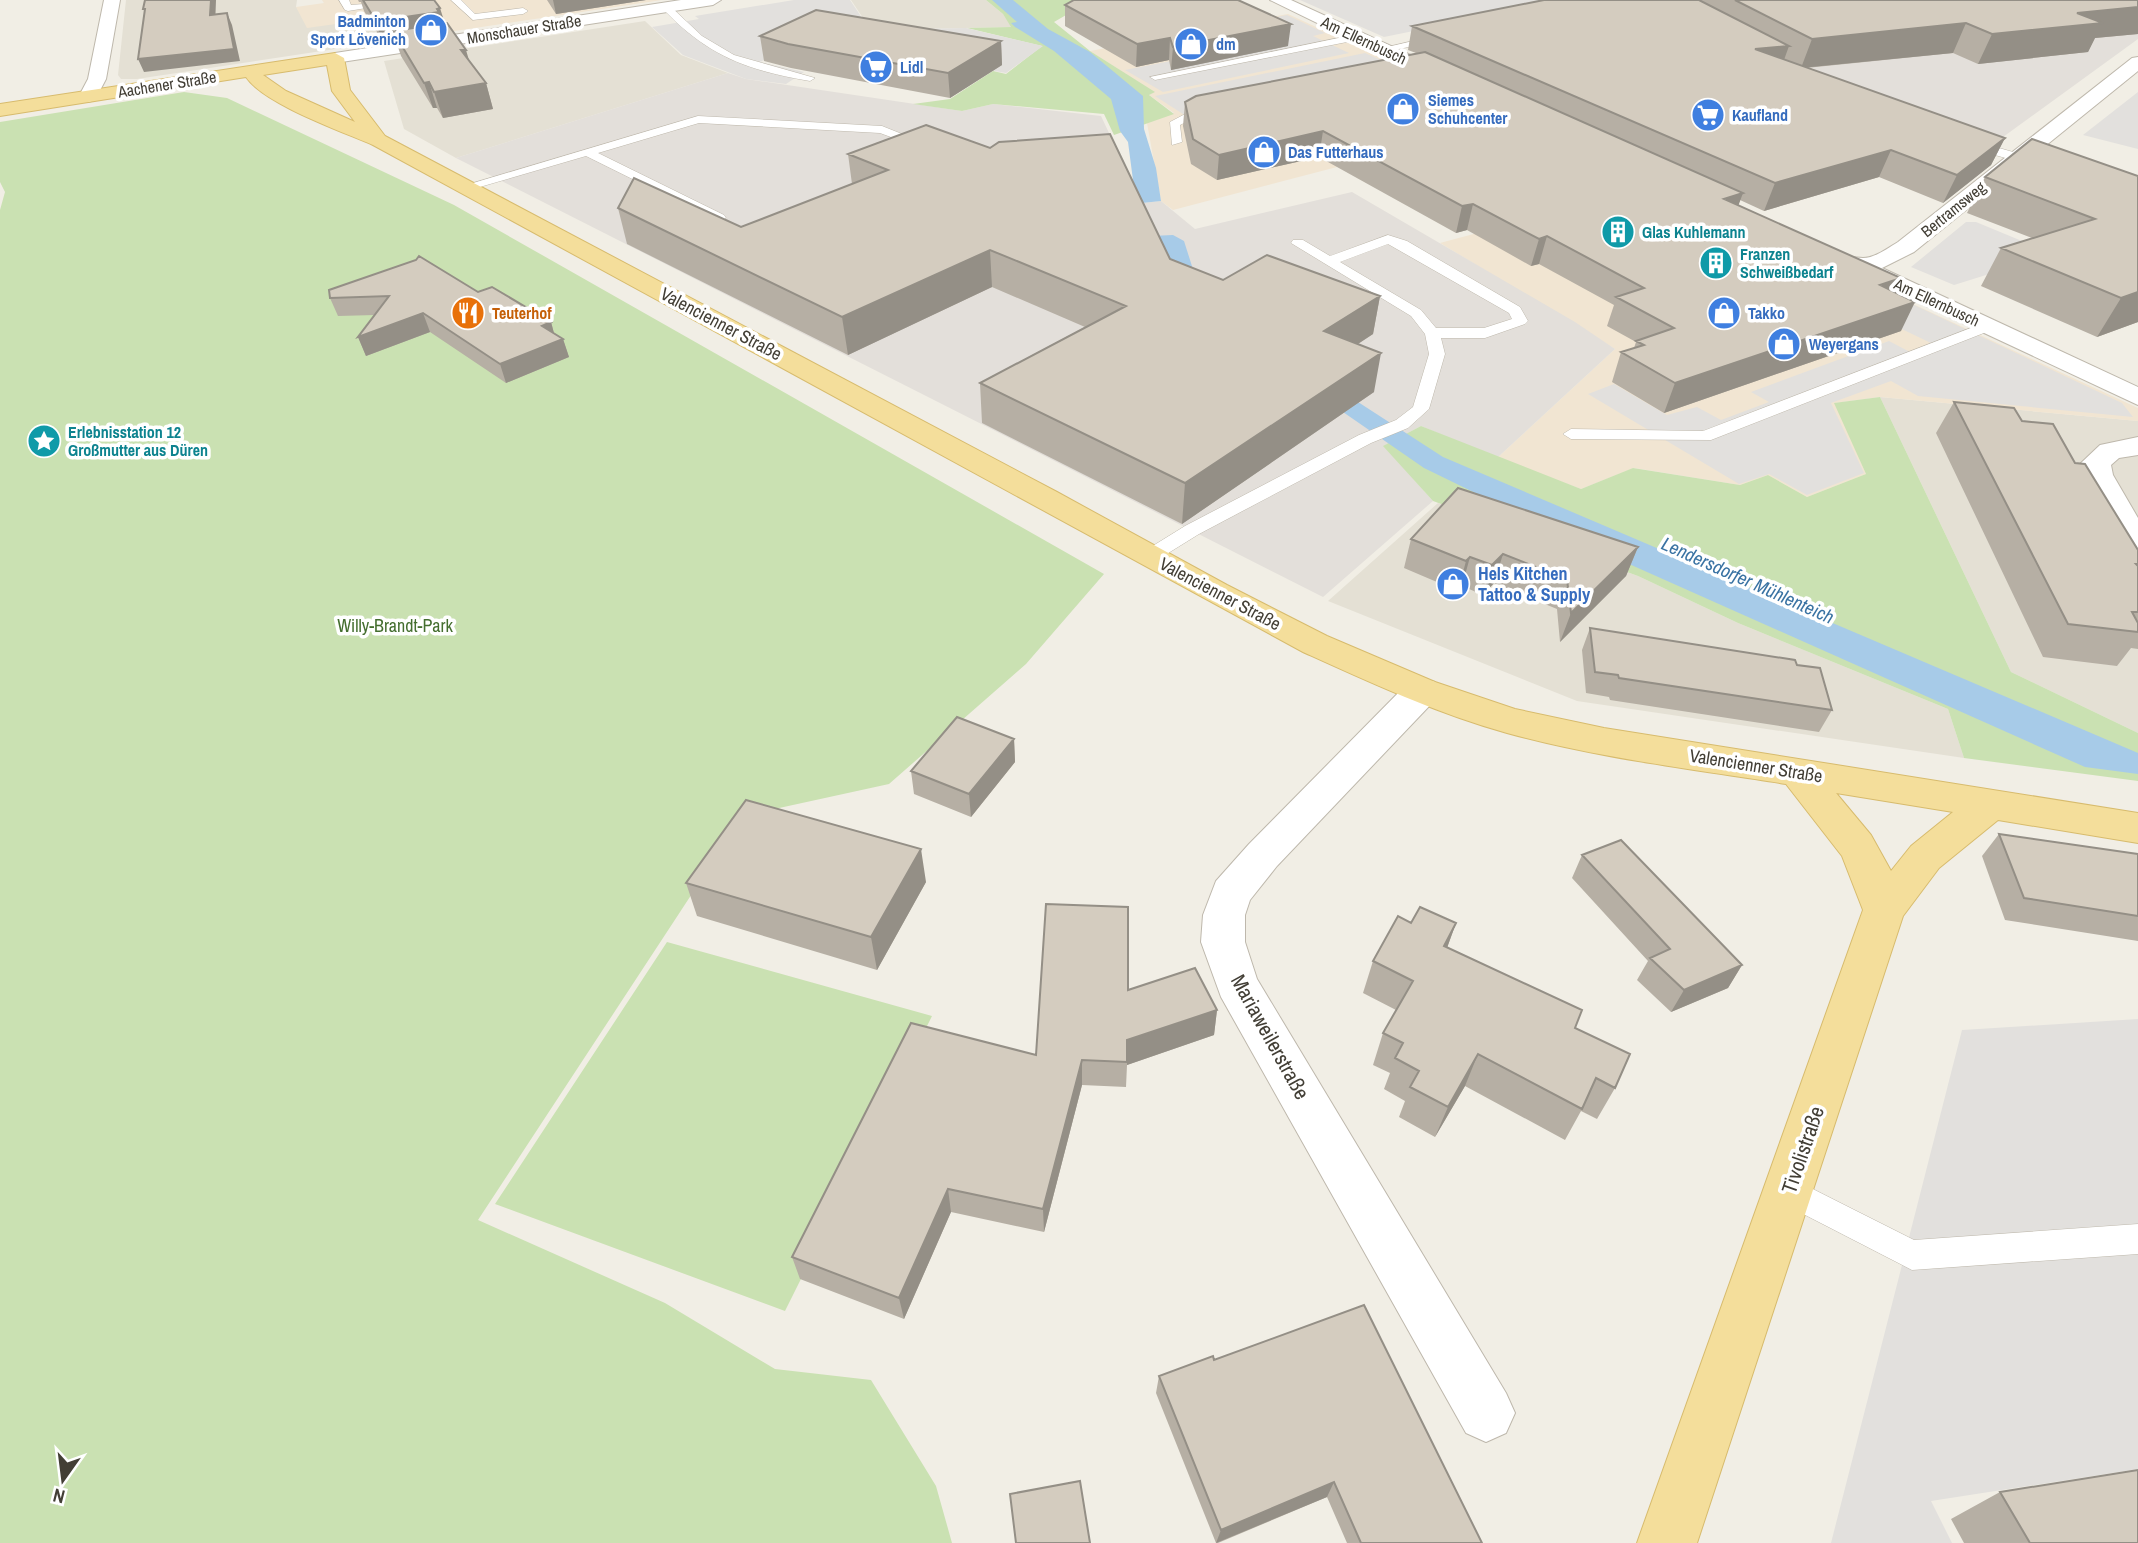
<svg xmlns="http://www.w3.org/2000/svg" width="2138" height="1543" font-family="'Archivo Narrow',sans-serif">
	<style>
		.residential { fill: #e4e0d4 }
		.commercial { fill: #f1e5d2 }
		.industrial { fill: #e3dfda }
		.green { fill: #cae1b2 }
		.parking { fill: #e2e0dd }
		.water { fill: #a7cbe8 }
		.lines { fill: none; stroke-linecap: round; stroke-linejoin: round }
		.service-casing { stroke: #beb8ac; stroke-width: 1 }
		.minor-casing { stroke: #beb8ac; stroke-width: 2 }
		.tertiary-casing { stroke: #beb8ac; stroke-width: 2 }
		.primary-casing { stroke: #d7bb6d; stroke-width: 2 }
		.service { fill: #fff; fill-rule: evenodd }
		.minor { fill: #fff; fill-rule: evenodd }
		.tertiary { fill: #fff; fill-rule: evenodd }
		.primary { fill: #f4de9b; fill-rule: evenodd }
		.wall { fill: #b6afa4 }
		.shaded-wall { fill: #948f86 }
		.building { fill: #d4ccbf; stroke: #948f86; stroke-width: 2 }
		.labels { text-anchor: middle; stroke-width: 7; stroke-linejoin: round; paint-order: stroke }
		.far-shop-label { font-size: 16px; font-weight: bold; fill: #366cbe; stroke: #fff; text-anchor: start }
		.far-street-label { font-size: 16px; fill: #423e35; stroke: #fff }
		.far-culture-label { font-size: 16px; font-weight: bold; fill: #0d838f; stroke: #fff; text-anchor: start }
		.far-food-label { font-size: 16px; font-weight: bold; fill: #c56008; stroke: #fff; text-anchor: start }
		.street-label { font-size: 18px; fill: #423e35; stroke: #fff }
		.shop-label { font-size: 18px; font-weight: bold; fill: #366cbe; stroke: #fff; text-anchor: start }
		.park-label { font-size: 18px; fill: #446e2f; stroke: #fff }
		.water-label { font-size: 19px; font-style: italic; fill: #3a73a3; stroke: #fff }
		.near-street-label { font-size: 21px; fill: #423e35; stroke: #fff }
	</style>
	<rect width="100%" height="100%" fill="#f1eee5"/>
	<path class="residential" d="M126 0H297L296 7 386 17 401 39 137 79H121L118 75Z
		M851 0H986L1003 14 1012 27 871 30Z
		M645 21 681 55 728 73 456 158 404 129 384 61Z
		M1880 397 2138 421V733L2011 672Z
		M1438 503 1638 576 1738 623 1948 709 1964 758 1577 701 1328 601Z"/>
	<path class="commercial" d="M322 0H662L401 39 386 17 307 28 296 7 324 3Z
		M1288 14 1517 120 1173 210 1161 201 1147 123 1174 113 1149 95 1154 92 1090 51Z
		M1656 185 2138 408V421L1880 397 1835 403 1866 474 1807 497 1768 475 1740 485 1634 468 1581 489 1497 458 1615 349 1440 243Z"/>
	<path class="industrial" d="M1675 0H2138V39L2003 137 1897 110Z
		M728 73 746 79 962 111 993 104 1101 116 1142 203 1161 201 1195 229 1352 192 1575 322 1615 349 1497 458 1421 426 1384 446 1433 501 1323 597 456 158Z"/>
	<path class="green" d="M986 0H1092L1054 22 1090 51 1155 92 1149 95 1174 114 1114 135 1104 114 993 104 962 111 913 104 950 99 993 71 1006 74 1042 46 967 28 1011 27 1003 14Z
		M184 92 227 98 454 205 1104 574 1026 664 889 784 743 816 478 1220 665 1303 775 1369 871 1380 936 1486 952 1543H0V210L5 192 0 182V122Z
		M1880 397 2011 672 2138 733V781L1964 758 1948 709 1738 623 1638 576 1433 501 1383 446 1421 426 1581 489 1633 468 1740 485 1768 475 1807 497 1866 474 1834 403Z
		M667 942 932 1016 785 1311 495 1204Z"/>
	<path class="parking" d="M794 0H850L870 30 966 28 1043 46 1006 73 938 61 818 33 760 62 804 72 786 84 746 79 683 55 652 27 699 19 695 16Z
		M1300 0H1565L1384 37Z
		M1287 15 1325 33 1313 36 1349 53 1163 92 1125 70 1279 40 1246 23Z
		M1365 53 1415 75 1200 125 1155 96Z
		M2138 92V149L2083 135Z
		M1966 222H1976L2053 254 1954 285 1911 267Z
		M1810 256 2122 403 2133 417 1918 396 1891 381 1831 403 1864 473 1807 495 1769 474 1739 484 1588 394 1614 384 1667 415 1697 407 1721 420 1769 402 1751 392 1889 341 1910 352 1933 344 1772 267Z
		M2138 1019V1469L1931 1501 1952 1543H1831L1962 1030Z"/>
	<path class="water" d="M992 0H1013L1048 29 1090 52 1143 96 1144 129 1156 168 1161 201 1142 203 1133 180 1128 142 1120 131 1111 99 1054 51 1015 27 1011 23 1017 22Z
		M1173 235 1184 241 1210 323 1151 236Z
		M1358 402 1443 457 2138 753V774L2085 767 1537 523 1424 468 1343 412Z"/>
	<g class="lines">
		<defs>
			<path id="service" d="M339 0H349L351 5 415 0 348 11 345 10Z
				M451 0H461L475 14 523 8 528 11 523 14 473 20Z
				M663 5H669L702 36 734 55 815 78 810 81C746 70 708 56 663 9Z
				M1358 34 1363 37 1362 39 1155 80 1150 77Z
				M1439 35 1443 36V40L1384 52 1379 49Z
				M1212 108 1216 109V113L1194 118 1180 125 1182 142 1172 145 1170 122 1187 113Z
				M698 116 882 126 932 146 926 150 880 133 699 123 598 153 724 215 726 218 719 222 586 156 466 191 460 187Z
				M1971 140 2020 154 2022 157 2016 161 1967 147 1965 144Z
				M1388 235 1407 241 1520 307 1528 321 1525 324 1485 338H1441L1445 354 1429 409 1408 428 1371 443 1199 534 1157 560H1143L1140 556 1143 552 1185 526 1359 435 1396 420 1413 407 1429 354 1425 334 1411 316 1291 243 1293 240H1303L1330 256ZM1388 244 1509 313 1512 319 1484 328H1436L1421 310 1340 262Z
				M1989 321 1997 326 1994 329 1711 440 1571 439 1563 434 1571 429 1703 431Z
				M1789 1177 1914 1240 2138 1224V1254L1912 1270 1778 1201 1774 1191 1778 1181Z"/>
			<path id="minor" d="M104 0H120L106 79 95 100 88 102 79 96 88 79Z
				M1270 0H1291L1454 75 1456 79 1454 83H1440Z
				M2138 57V71L1914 252 1882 268 2138 387V405L1845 268 1841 263 1845 258C1852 256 1856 258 1863 258 1875 258 1888 248 1898 242L2132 58Z
				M2138 437V455L2119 458 2111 465 2113 475 2138 518V556L2127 553 2122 546 2083 475 2081 463 2100 445Z
				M1422 679 1435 682 1440 691 1435 700 1277 866 1250 900 1245 915V942L1257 979 1506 1393 1515 1413 1506 1433 1486 1442 1466 1433 1221 997 1201 942 1203 915 1216 881 1249 844 1409 682Z"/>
			<path id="tertiary" d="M681 0H721L713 5 335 63 326 58 335 53Z"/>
			<path id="primary" d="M335 53 344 58 350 90 385 136 1057 492 1227 585 1327 636 1435 682 1515 709 1604 728 2138 813V843L1998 820 1939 868 1903 916 1697 1543H1637L1863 910 1842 856 1786 784C1693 769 1597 758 1507 733 1436 713 1369 682 1303 652L373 145C341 131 264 104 246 77L0 116V104ZM327 65 332 91 355 122 286 91 263 75ZM1836 793 1953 812 1911 846 1891 871 1871 835Z"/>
		</defs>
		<use href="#service" class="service-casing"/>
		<use href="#minor" class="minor-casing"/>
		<use href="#tertiary" class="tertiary-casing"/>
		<use href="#primary" class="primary-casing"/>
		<use href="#service" class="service"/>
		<use href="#minor" class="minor"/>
		<use href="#tertiary" class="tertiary"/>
		<use href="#primary" class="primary"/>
	</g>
	<path class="wall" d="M358 0H434L445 24 469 61 486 83 493 109 443 118 437 108H433L401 56 396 41 393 42 391 38 382 40 364 11 361 2H359Z
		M547 0H646L556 14Z
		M1544 0H2138V34L2095 38 2088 52 1978 64 1953 53 1806 68 2005 138 1991 165 1943 203 1879 177 1764 211 1740 200 1738 205 1901 278 1894 292 1901 331 1664 413 1612 382 1621 352 1634 348 1636 342 1607 326 1614 305 1539 264 1531 266 1467 230 1456 233 1319 157 1217 180 1191 164 1183 126 1185 102 1416 53 1408 50 1412 26Z
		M1065 5 1288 46 1171 70 1169 60 1136 67 1065 26Z
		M760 36 1001 41 1002 65 950 98 791 68 764 61Z
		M848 154 1170 259 1223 280 1380 296 1373 334 1358 344 1374 392 1182 524 982 423 980 383 1085 327 992 287 848 355 627 244 618 208 741 227 852 184Z
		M2138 176V322L2097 337 1981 286 2001 248 2032 238 1967 213 1985 177Z
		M478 292 551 322 554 333 563 339 569 357 506 383 430 332 366 356 358 337 375 315 338 316 330 298Z
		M1954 402 2022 421 2075 463 2138 550V649L2131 648 2117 666 2043 657 1936 433Z
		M1411 539 1638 547 1626 576 1560 642 1557 609 1494 583 1483 595 1462 586 1458 591 1404 568Z
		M1590 628 1832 710 1819 732 1610 700 1609 697 1586 693 1582 650Z
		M1014 739 1015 762 971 817 914 794 911 771Z
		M1999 834 2138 854V941L2005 920 1982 856Z
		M1582 855 1742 965 1728 988 1671 1012 1637 980 1648 961 1572 878Z
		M926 882 877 970 697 916 686 883Z
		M1411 923H1456L1447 948 1575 1028 1615 1088 1597 1119 1581 1111 1565 1140 1465 1086 1435 1137 1399 1117 1405 1101 1384 1089 1390 1073 1373 1065 1383 1033 1396 1010 1363 993 1373 961Z
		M1128 990 1217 1010 1214 1035 1127 1065 1126 1087 1082 1085 1044 1232 951 1212 904 1319 800 1279 792 1257 1036 1055Z
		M1214 1360 1482 1543H1347L1327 1497 1218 1543H1216L1156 1393 1159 1376Z
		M2000 1492 2138 1543H1964L1951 1519Z"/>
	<path class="shaded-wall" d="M211 0H216L215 27 210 15Z
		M553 0H646L556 14Z
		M2138 7V34L2095 38 2088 52 1978 64 1992 34 2077 13Z
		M440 8 447 30 393 31 396 41 393 42 385 20Z
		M227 13 232 25 240 61 144 72 138 59Z
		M383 17 391 38 382 40 374 18Z
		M1966 23 1953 53 1801 68 1812 39Z
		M1291 24 1288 46 1171 70 1173 47Z
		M1170 38 1169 60 1136 67 1137 44Z
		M1001 41 1002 65 950 98 948 73Z
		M1789 46 1780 71 1755 49Z
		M461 50H466L473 74Z
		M429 82 437 108H433L424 83Z
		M486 83 493 109 443 118 434 92Z
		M1323 131 1319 157 1217 180 1219 155Z
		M2005 138 1991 165 1943 203 1957 175Z
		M1891 150 1879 177 1764 211 1775 183Z
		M1743 193 1733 220 1724 199Z
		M1473 204 1467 230 1456 233 1462 206Z
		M1547 236 1539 264 1531 266 1539 239Z
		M990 250 992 287 848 355 842 317Z
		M1901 278 1888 306 1880 285Z
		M2138 292V322L2097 337 2121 298Z
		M1380 296 1373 334 1318 370 1324 331Z
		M1915 302 1901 331 1664 413 1675 383Z
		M423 313 430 332 366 356 358 337Z
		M551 322 556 341 542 326Z
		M563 339 569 357 506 383 500 364Z
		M1381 353 1374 392 1182 524 1185 483Z
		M1638 547 1626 576 1560 642 1571 613Z
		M1503 554 1494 583 1483 595 1492 565Z
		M1470 557 1462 586 1458 591 1466 561Z
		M1014 739 1015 762 971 817 969 794Z
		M921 849 926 882 877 970 871 937Z
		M1456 923 1444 956V946Z
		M1742 965 1728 988 1671 1012 1684 990Z
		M1217 1010 1214 1035 1127 1065V1040Z
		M1478 1054 1465 1086 1435 1137 1448 1107Z
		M1082 1060V1085L1044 1232 1043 1209Z
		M948 1189 951 1212 904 1319 899 1298Z
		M1334 1482 1327 1497 1216 1543 1221 1530Z"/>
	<path class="building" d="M145 0H211L210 15 227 13 234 49 138 59 145 9H143Z
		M363 0H434L440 8 437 9 439 12 385 20 383 17 374 18Z
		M1074 0H1238L1291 24 1173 47 1170 38 1137 44 1065 5Z
		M1544 0H1699L1789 46 1755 49 2005 138 1957 175 1891 150 1775 183 1412 26Z
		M1735 0H2138V7L2077 13 2103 23 1992 34 1966 23 1812 39Z
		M816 10 1001 41 948 73 788 44 760 36Z
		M447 23 466 50H461L486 83 434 92 429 82 424 83 393 31Z
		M1425 52 1743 193 1724 199 1901 278 1880 285 1915 302 1675 383 1621 352 1644 345 1636 341 1674 328 1616 297 1644 288 1547 236 1539 239 1473 204 1462 206 1323 131 1219 155 1193 139 1185 102 1196 96Z
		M926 125 990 148 999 142 1110 134 1170 259 1223 280 1267 255 1380 296 1324 331 1381 353 1185 483 980 383 1126 306 990 250 842 317 618 208 634 178 741 227 888 170 848 154Z
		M2032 139 2138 176V292L2121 298 2001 248 2095 219 1985 177Z
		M419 256 478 292 492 287 551 322 542 326 563 339 500 364 423 313 358 337 389 296 330 298 329 290 416 260Z
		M1954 402 2014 408 2022 421 2053 424 2075 463 2085 464 2138 550V564H2136L2138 566V612H2132L2138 623V632L2068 624Z
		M1458 488 1638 547 1571 613 1567 579 1503 554 1492 565 1470 557 1466 561 1411 539Z
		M1590 628 1795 660 1797 665 1820 668 1832 710 1619 678 1618 675 1595 672Z
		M957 717 1014 739 969 794 911 771Z
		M746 800 921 849 871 937 686 883Z
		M1999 834 2138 854V916L2024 898Z
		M1621 840 1742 965 1684 990 1650 958 1670 949 1582 855Z
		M1046 904 1128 907V990L1195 968 1217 1010 1127 1040V1062L1082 1060 1043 1209 948 1189 899 1298 792 1257 911 1023 1036 1055Z
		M1420 907 1456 923 1444 946 1582 1010 1575 1028 1630 1054 1615 1088 1596 1078 1582 1109 1478 1054 1448 1107 1410 1087 1419 1071 1395 1058 1403 1043 1383 1033 1413 981 1373 961 1398 916 1411 923Z
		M1364 1305 1482 1543H1361L1334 1482 1221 1530 1159 1376 1213 1356 1214 1360Z
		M2138 1470V1543H2030L2000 1492Z
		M1080 1481 1090 1543H1016L1010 1494Z"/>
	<defs>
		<symbol id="shop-disc" viewBox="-11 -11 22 22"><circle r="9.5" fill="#3f7fe0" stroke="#fff"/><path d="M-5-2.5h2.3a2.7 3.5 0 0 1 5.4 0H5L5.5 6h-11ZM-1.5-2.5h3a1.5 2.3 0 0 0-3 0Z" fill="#fff"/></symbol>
		<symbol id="supermarket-disc" viewBox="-11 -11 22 22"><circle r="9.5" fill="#3f7fe0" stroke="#fff"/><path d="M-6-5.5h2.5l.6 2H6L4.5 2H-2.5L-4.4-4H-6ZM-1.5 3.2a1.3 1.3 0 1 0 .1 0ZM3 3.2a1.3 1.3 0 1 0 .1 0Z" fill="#fff"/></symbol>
		<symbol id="building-disc" viewBox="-11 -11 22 22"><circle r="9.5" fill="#0f9aa8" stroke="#fff"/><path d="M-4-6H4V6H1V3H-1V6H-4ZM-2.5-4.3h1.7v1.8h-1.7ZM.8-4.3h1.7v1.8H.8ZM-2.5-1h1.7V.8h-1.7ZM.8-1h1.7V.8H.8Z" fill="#fff"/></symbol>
		<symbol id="restaurant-disc" viewBox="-11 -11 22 22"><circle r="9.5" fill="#e8710a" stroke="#fff"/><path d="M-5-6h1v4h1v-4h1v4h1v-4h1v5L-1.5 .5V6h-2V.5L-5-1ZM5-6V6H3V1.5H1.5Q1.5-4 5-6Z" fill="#fff"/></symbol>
		<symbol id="sight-disc" viewBox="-11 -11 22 22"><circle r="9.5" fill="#0f9aa8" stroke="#fff"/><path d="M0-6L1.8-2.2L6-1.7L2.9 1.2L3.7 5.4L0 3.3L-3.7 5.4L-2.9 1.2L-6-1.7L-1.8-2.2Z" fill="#fff"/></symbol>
	</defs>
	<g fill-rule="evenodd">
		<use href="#shop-disc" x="412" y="11" width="38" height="38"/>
		<use href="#shop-disc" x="1172" y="25" width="38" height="38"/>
		<use href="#supermarket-disc" x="857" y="48" width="38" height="38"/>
		<use href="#shop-disc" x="1384" y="90" width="38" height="38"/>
		<use href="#supermarket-disc" x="1689" y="96" width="38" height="38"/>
		<use href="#shop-disc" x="1245" y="133" width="38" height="38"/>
		<use href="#building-disc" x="1599" y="213" width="38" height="38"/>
		<use href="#building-disc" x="1697" y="244" width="38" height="38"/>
		<use href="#restaurant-disc" x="449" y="294" width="38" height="38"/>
		<use href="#shop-disc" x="1705" y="294" width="38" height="38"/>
		<use href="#shop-disc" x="1765" y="325" width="38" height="38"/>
		<use href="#sight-disc" x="25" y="422" width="38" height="38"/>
		<use href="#shop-disc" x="1434" y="565" width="38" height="38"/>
	</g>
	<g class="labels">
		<g class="far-shop-label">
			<text x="406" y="27" text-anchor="end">Badminton<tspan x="406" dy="18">Sport Lövenich</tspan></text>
			<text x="1216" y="50">dm</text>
			<text x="900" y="73">Lidl</text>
			<text x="1428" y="106">Siemes<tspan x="1428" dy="18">Schuhcenter</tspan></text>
			<text x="1732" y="121">Kaufland</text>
			<text x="1288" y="158">Das Futterhaus</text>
			<text x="1748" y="319">Takko</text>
			<text x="1809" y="350">Weyergans</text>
		</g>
		<g class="far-street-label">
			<text transform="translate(524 29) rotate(-9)" y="6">Monschauer Straße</text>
			<text transform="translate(1364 40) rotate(25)" y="6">Am Ellernbusch</text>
			<text transform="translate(167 84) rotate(-9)" y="6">Aachener Straße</text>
			<text transform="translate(1953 209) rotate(-39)" y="6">Bertramsweg</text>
			<text transform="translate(1937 302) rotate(25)" y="6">Am Ellernbusch</text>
		</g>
		<g class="far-culture-label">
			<text x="1642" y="238">Glas Kuhlemann</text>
			<text x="1740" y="260">Franzen<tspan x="1740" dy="18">Schweißbedarf</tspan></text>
			<text x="68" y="438">Erlebnisstation 12<tspan x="68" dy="18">Großmutter aus Düren</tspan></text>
		</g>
		<g class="far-food-label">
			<text x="492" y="319">Teuterhof</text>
		</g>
		<g class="street-label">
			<text transform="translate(721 324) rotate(28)" y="6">Valencienner Straße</text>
			<text transform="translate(1220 594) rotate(28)" y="6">Valencienner Straße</text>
			<text transform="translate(1756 766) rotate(9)" y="6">Valencienner Straße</text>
		</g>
		<g class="shop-label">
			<text x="1478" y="580">Hels Kitchen<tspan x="1478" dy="21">Tattoo &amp; Supply</tspan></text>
		</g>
		<g class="park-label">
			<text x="395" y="632">Willy-Brandt-Park</text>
		</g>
		<g class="water-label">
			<text transform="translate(1748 580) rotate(24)" y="7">Lendersdorfer Mühlenteich</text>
		</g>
		<g class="near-street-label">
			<text transform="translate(1270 1037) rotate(61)" y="7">Mariaweilerstraße</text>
			<text transform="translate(1803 1150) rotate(-71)" y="7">Tivolistraße</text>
		</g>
	</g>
	<g transform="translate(63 1480) rotate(194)" stroke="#ffffff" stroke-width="5" paint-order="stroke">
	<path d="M0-5L12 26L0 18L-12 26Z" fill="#423e35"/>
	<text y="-10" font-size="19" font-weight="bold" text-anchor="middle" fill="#423e35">N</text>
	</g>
</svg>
